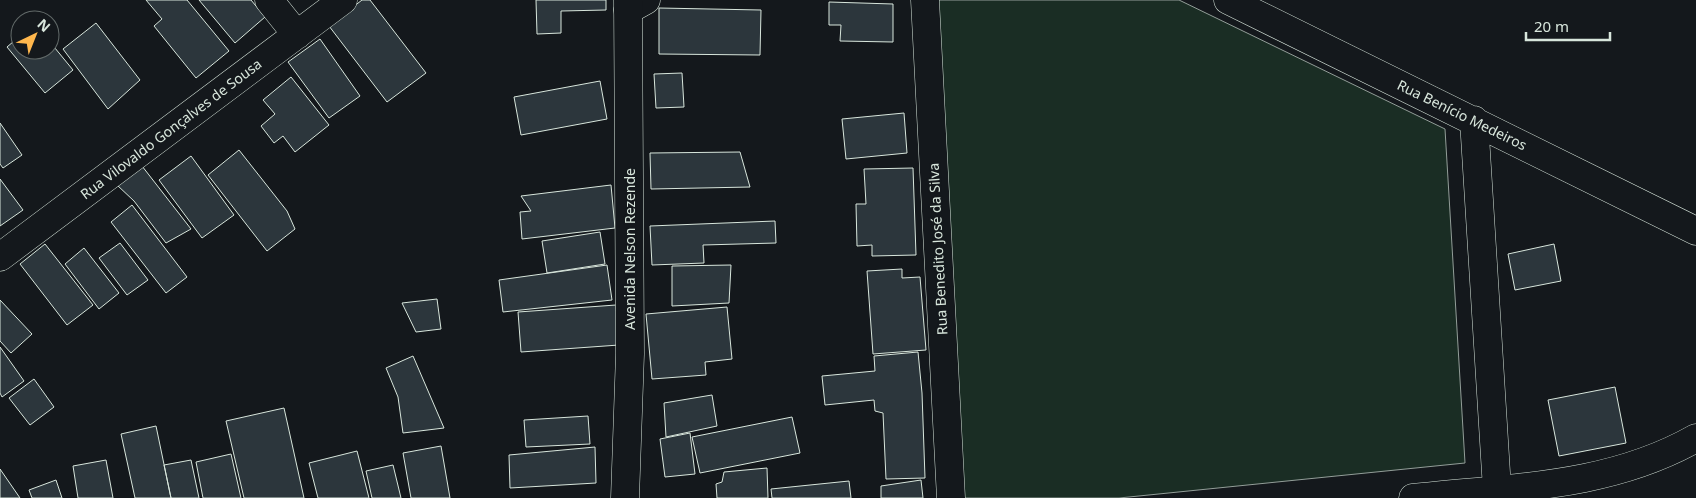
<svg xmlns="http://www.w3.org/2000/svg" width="1696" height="498" font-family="'Noto Sans',sans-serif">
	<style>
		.green { fill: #1a2d24; stroke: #939e99 }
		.building { fill: #2c363c; stroke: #d8e6dc }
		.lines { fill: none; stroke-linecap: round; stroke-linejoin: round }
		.minor-casing { stroke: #d8e6dc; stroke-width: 29 }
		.major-casing { stroke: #d8e6dc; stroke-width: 29 }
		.minor { stroke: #14181c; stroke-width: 28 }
		.major { stroke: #14181c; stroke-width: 28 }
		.labels { text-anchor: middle; stroke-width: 4; stroke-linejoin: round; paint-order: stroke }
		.street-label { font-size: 14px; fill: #d8e6dc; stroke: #14181c }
	</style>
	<rect width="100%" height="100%" fill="#14181c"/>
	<path class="green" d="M936 0H1179L1445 129 1465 463 1119 498H955Z"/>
	<path class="building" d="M146 0H187L229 51 196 78 154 26 162 19Z
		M199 0H251L265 17 235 43Z
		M362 0H370L426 73 387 102 329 26Z
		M536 0H606V10L561 11V33L537 34Z
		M829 2 893 4V42L840 41 841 25H829Z
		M659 8 761 10 760 55 659 54Z
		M96 23 140 80 108 109 63 49Z
		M20 36V50H50V42L73 70 45 93 7 47Z
		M320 39 360 96 329 118 288 62Z
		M682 73 684 107 656 108 654 74Z
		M291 77 329 125 295 152 283 136 274 143 261 126 275 114 263 100Z
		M600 81 607 119 521 135 514 97Z
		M904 113 907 153 846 159 842 119Z
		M0 123 22 155 3 168 0 164Z
		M239 150 287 211 295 229 267 251 208 175Z
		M740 152 750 187 651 189 650 153Z
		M191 156 234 215 202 238 159 180Z
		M142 166 191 229 166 243 134 201 117 185Z
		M913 168 916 255 872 256V245L857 246 856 204H866L864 169Z
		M0 179 23 210 0 226Z
		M611 185 615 228 522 239 520 212 531 211 521 196Z
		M132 205 187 277 166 293 111 222Z
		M775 221 776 243 703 245 704 263 652 265 650 226Z
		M600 232 605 264 547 273 542 241Z
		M120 243 148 280 127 295 99 258Z
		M45 244 93 305 67 325 20 264Z
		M1554 244 1561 281 1515 290 1508 254Z
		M84 248 119 293 99 309 65 264Z
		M607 265 612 300 503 312 499 280Z
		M731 265 729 303 672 306V266Z
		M902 269V278L920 277 926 350 873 354 867 271Z
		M437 299 441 329 416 332 402 303Z
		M0 300 32 334 11 353 0 341Z
		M616 305 619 345 521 352 518 312Z
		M727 307 732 359 705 362 706 375 652 379 646 314Z
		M0 347 24 381 2 397 0 393Z
		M918 352 922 393 925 478 886 479 883 413 875 411 874 400 825 405 822 376 875 371 874 356Z
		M413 356 444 428 403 433 398 397 386 368Z
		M34 379 54 407 30 425 9 398Z
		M1615 387 1626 443 1559 456 1548 400Z
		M712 395 717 426 666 437 664 403Z
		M284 408 304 498H244L226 421Z
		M588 416 590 444 526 447 524 420Z
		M792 417 800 453 700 473 692 437Z
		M156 426 171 498H135L121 434Z
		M690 433 695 474 665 477 660 439Z
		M441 446 450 498H411L403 453Z
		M595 447 596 483 510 488 509 455Z
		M357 451 369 498H318L309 463Z
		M231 454 241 498H203L196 462Z
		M106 460 113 498H78L73 466Z
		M191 460 199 498H171L164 465Z
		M393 465 401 498H372L366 471Z
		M767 468 768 498H717L716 484 722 482 724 472Z
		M0 469 20 498H0Z
		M56 480 62 498H32L29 490Z
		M921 480 923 498H881V486Z
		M849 481 851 498H772L771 489Z"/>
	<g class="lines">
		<defs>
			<path id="minor" d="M269 0 297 35
				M925 0 951 498
				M1228 0 1696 231
				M628 10 646 0
				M1474 120 1497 489
				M0 257 343 0
				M1413 498C1511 487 1608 488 1696 438"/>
			<path id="major" d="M625 498 630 354 628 0"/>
		</defs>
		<use href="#minor" class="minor-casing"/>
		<use href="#major" class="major-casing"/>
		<use href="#minor" class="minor"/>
		<use href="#major" class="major"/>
	</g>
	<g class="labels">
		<g class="street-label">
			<text transform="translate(1462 115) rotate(26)" y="5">Rua Benício Medeiros</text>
			<text transform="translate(171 129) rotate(-37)" y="5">Rua Vilovaldo Gonçalves de Sousa</text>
			<text transform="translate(630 249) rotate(-90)" y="5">Avenida Nelson Rezende</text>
			<text transform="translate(938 249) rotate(-93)" y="5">Rua Benedito José da Silva</text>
		</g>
	</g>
	<g transform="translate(35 35) rotate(43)"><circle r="24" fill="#14181c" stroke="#626a69"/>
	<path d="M0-4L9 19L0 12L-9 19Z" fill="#ffb74d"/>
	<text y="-8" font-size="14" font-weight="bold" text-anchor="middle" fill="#d8e6dc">N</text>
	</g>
	<path d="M1526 32v8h84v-8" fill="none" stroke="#d8e6dc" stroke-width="2.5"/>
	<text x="1534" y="32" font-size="15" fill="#d8e6dc" stroke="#14181c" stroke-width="4" paint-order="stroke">20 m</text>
</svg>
